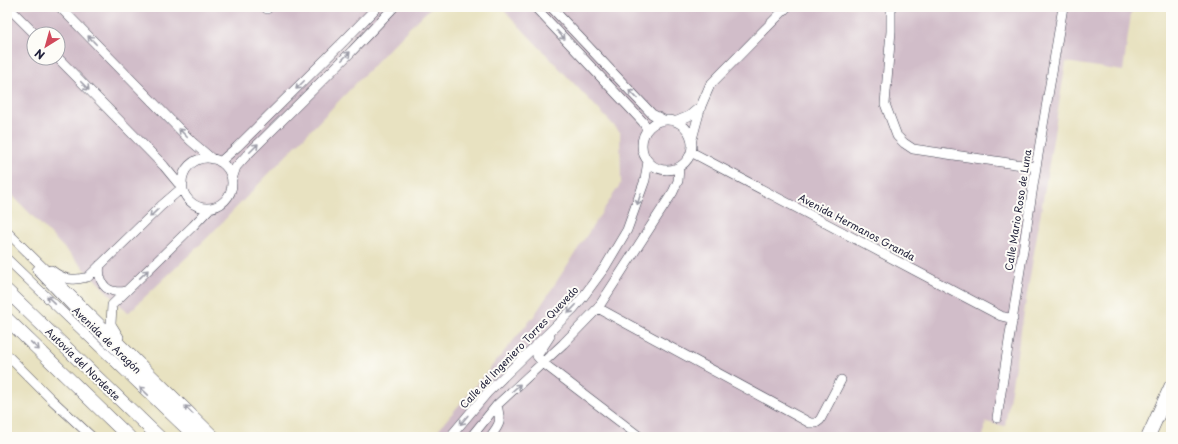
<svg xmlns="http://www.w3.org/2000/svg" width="1178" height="444" font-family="'Playpen Sans',sans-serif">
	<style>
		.industrial { fill: #d1bdc9; fill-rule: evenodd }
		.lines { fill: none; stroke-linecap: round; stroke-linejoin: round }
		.minor-casing { stroke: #403f4f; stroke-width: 10 }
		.highway-casing { stroke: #403f4f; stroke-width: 14 }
		.minor { stroke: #fff; stroke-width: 9 }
		.highway { stroke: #fff; stroke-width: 13 }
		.oneway { stroke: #9c9ca7 }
		.labels { text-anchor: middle; stroke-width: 4; stroke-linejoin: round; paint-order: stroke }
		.street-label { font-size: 10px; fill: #22223b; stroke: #fdfcf7 }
	</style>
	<rect width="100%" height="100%" fill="#fdfcf7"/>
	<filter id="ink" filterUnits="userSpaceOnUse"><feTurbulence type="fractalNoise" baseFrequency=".025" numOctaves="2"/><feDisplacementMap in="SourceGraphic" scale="8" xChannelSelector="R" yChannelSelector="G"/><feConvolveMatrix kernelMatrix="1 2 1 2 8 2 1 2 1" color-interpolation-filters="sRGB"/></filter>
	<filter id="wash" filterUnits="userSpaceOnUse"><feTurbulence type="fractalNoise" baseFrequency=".012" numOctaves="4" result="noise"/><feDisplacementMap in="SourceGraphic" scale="16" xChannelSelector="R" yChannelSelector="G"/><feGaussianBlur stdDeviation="0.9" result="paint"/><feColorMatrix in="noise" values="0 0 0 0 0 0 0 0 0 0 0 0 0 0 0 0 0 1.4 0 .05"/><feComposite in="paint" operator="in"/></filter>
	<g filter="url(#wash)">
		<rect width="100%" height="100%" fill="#e8e2c1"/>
		<path class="industrial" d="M7 7H432L414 23 206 239 128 313 7 190ZM34 34H58V58H34Z
			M501 7H1132L1123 71 1066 62 1005 426 986 422 983 437H432L534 316 621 183 620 132Z"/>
	</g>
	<g filter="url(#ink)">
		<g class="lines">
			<defs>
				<path id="minor" d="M8 7 35 34
					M60 7 191 141 212 159
					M265 7 267 9 268 7
					M535 7 643 122 647 129
					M551 7 652 114 662 119
					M891 7V31L885 104 897 136 904 143 913 149 1036 167
					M58 58 164 166 178 183 183 185
					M642 145a25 25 0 1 1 50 0a25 25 0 1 1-50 0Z
					M677 121 689 116 701 106
					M692 139 701 106 710 85 787 7
					M691 152 1001 316 1013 319
					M182 183a25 25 0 1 1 50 0a25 25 0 1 1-50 0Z
					M220 162 237 147 343 42 377 7
					M232 179 236 167 246 156 352 51 394 7
					M7 232 216 437
					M7 259 193 437
					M100 265C98 275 101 288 113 291 117 292 122 292 126 291
					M37 270 77 312 204 437
					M51 270C64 280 72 281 88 277L161 206 183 187
					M598 308 810 423H816L820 420 841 380
					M550 336 537 356 543 363 640 437
					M119 337 111 324 112 305 193 226 210 208
					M7 355 51 399 92 437
					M997 418 1036 167 1063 7
					M450 437 487 393 573 309 583 297 605 267 627 230 645 180 648 161
					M471 437 497 405 563 344 598 308 673 192 678 181 679 167
					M490 437C501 423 501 422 497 405"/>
				<path id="highway" d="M7 291 159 437
					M7 319 129 437
					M1148 437 1171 386"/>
			</defs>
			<use href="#minor" class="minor-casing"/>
			<use href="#highway" class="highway-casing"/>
			<use href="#minor" class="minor"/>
			<use href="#highway" class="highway"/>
		</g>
		<defs><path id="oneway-shaft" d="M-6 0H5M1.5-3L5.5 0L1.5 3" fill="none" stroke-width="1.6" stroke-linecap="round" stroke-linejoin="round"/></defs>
		<g class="oneway">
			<use href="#oneway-shaft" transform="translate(561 35) rotate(47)"/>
			<use href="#oneway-shaft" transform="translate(92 40) rotate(-134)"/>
			<use href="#oneway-shaft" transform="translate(346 56) rotate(-45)"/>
			<use href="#oneway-shaft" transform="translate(300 85) rotate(135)"/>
			<use href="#oneway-shaft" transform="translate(85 86) rotate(46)"/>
			<use href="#oneway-shaft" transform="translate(633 94) rotate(-133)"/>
			<use href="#oneway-shaft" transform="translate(183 133) rotate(-134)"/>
			<use href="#oneway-shaft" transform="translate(254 148) rotate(-45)"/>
			<use href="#oneway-shaft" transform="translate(639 199) rotate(108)"/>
			<use href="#oneway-shaft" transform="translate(154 213) rotate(136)"/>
			<use href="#oneway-shaft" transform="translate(144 274) rotate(-44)"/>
			<use href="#oneway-shaft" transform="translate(51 300) rotate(-136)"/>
			<use href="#oneway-shaft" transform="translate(572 309) rotate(134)"/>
			<use href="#oneway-shaft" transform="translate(35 346) rotate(44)"/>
			<use href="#oneway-shaft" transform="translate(516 388) rotate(-42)"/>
			<use href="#oneway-shaft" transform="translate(144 391) rotate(-136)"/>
			<use href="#oneway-shaft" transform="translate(189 410) rotate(-135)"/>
			<use href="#oneway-shaft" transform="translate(464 420) rotate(130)"/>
		</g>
	</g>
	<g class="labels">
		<g class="street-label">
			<text transform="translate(1018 210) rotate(-81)" y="4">Calle Mario Roso de Luna</text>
			<text transform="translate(857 227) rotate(28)" y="4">Avenida Hermanos Granda</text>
			<text transform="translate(107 340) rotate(44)" y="4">Avenida de Aragón</text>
			<text transform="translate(519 347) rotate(-46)" y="4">Calle del Ingeniero Torres Quevedo</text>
			<text transform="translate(83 364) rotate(44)" y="4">Autovía del Nordeste</text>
		</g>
	</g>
	<rect width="1178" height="444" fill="none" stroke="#fdfcf7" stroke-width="24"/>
	<g transform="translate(46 46) rotate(217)"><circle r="19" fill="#fdfcf7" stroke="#a5a5ac"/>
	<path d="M0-3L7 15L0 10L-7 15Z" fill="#d1495b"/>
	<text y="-6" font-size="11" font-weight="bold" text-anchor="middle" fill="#22223b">N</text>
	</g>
</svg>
